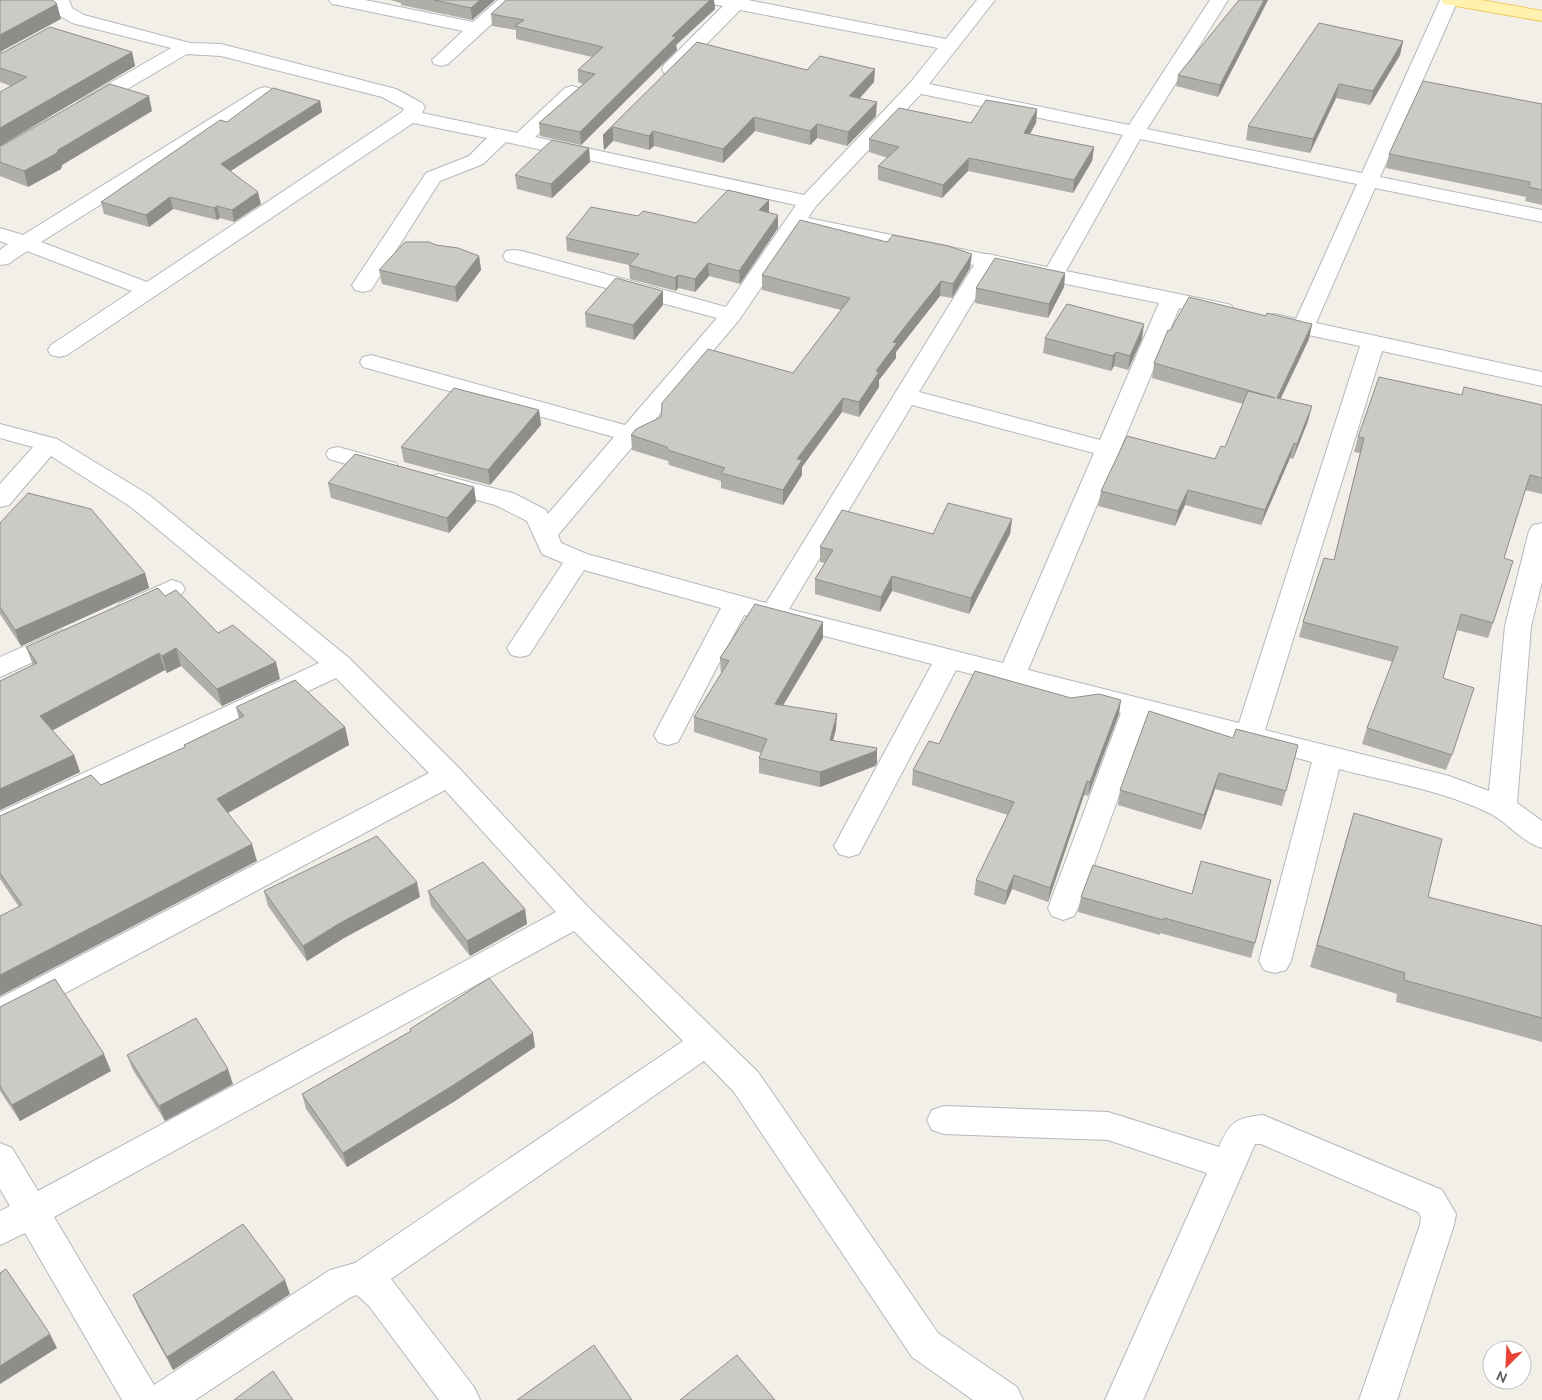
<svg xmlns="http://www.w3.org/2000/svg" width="1542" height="1400" font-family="Ubuntu,sans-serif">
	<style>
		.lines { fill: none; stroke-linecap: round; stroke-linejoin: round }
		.street-casing { stroke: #b5b8bc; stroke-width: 2 }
		.primary-casing { stroke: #f2c960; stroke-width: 2 }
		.street { fill: #fff; fill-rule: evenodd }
		.primary { fill: #fff2af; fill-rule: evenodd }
		.wall { fill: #afaea9 }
		.shaded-wall { fill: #8f8d8a }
		.building { fill: #cccac5; stroke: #8f8d8a }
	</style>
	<rect width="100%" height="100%" fill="#f1efe8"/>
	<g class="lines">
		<defs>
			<path id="street" d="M51 0H69L72 8 84 15 190 43 221 44 396 89 422 103 425 107 422 113 517 133 565 88 572 86 579 88 582 92 579 96 535 137 804 195 910 83 938 48 740 10 678 73 671 75 664 73 662 69 664 65 723 6 712 4 709 0H748L946 39 977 0H995L929 84 1129 125 1210 0H1228L1147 129 1362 173 1440 0H1458L1380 177 1542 210V222L1375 188 1316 323 1542 372V386L1382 351 1265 730 1449 776 1489 791 1505 626 1529 531 1533 525 1542 523V582L1531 626 1517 803 1542 821V848C1522 842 1509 824 1491 814 1445 791 1389 782 1339 769L1291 961 1286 970 1275 973 1264 970 1259 961 1312 762 1147 719 1078 908 1074 916 1063 920 1052 916 1048 908 1121 713 956 670 859 854 849 857 839 854 834 846 932 664 744 615 678 742 668 745 658 742 654 735 721 608 584 570 529 655 520 657 511 655 507 648 563 563 542 554 527 521 495 505 429 487 426 482 429 477 438 474 504 491 513 493 546 510 548 514 614 437 363 367 360 362 363 357 371 355 625 425 717 318 506 261 503 256 506 251 514 250 522 251 726 307 796 205 506 142 483 164 440 181 371 290 363 292 355 290 352 285 426 173 469 156 487 138 413 123 67 355 59 357 51 355 48 350 51 345 132 291 27 251 8 264 0 265V250L8 244 0 241V228L23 235 258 89 265 87 272 89 275 93 272 97 41 242 147 282 402 112 404 109 382 97 221 56 187 54 93 109 86 111 79 109 76 105 79 101 171 48 72 23 57 14ZM921 94 1123 135 1047 267 988 254H985L808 218 816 206ZM1140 139 1357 184 1296 319 1275 314 1267 316 1264 321 1267 326 1360 346 1239 723 1028 670 1179 308 1223 317 1231 315 1234 310 1231 305 1223 303 1066 271ZM801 229 974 265 766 603 587 554 561 543 558 535 739 320ZM993 269 1159 303 1100 440 919 392ZM912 405 1094 453 1003 663 789 609Z
				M329 0H365L473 22 498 0H518L448 64 441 66 434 64 432 60 463 31 338 5 332 4Z
				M0 424 57 439 149 495 349 658 459 768 588 907 758 1072 938 1333 1017 1387 1023 1400H973L912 1357 734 1092 704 1061 391 1279 474 1387 480 1400H439L369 1306 357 1295 351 1297 195 1400H122L25 1233 0 1245V1211L10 1206 0 1189V1143L12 1148 38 1191 556 912 445 790 11 1022 0 1026V998L429 773 336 678 0 836V812L319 663 131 507 51 456 9 505 0 507V484L33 447 0 438ZM574 931 683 1041 355 1263 330 1270 154 1385 54 1217Z
				M338 447 396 463 399 468 396 473 387 476 329 459 326 454 329 449Z
				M172 580 181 583 185 589 181 595 138 615 129 618 120 615 116 609 120 603Z
				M62 630 71 633 75 639 71 645 0 677V657Z
				M944 1106 1108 1112 1219 1147C1230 1122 1235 1118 1263 1115L1442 1190 1456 1214 1454 1225 1397 1400H1359L1420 1225 1421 1217 1418 1212 1261 1144H1255L1143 1400H1105L1207 1173 1108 1140 944 1134 932 1130 927 1120 932 1110Z"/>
			<path id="primary" d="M1441 0H1481L1542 11V21L1450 5 1444 4Z"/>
		</defs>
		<use href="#street" class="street-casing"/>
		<use href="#primary" class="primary-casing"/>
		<use href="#street" class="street"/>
		<use href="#primary" class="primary"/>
	</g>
	<path class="wall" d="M390 0H495L472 20 401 5V3Z
		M506 0H714L715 9 676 45 677 50 581 145 540 136 539 123 583 84 578 82V70L592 57 516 39V30L492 26 491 14Z
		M1239 0H1268L1218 97 1176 86 1178 75Z
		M1403 41 1400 55 1370 105 1336 98 1310 153 1246 140 1248 126Z
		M697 42 807 70 874 82 859 99 876 116 847 146 817 138 810 145 755 131 723 163 654 146 649 150 613 141 604 150 603 135Z
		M132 52 135 66 0 146 11 86 0 82V53Z
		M320 101 322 112 230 171 261 204 234 222 220 218 217 220 173 209 149 227 104 214 101 202 227 122Z
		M1542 104V205L1525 201 1526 197 1386 168 1389 154Z
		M1037 109 1036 123 1030 134 1094 147 1092 161 1073 193 968 171 942 198 878 180V166L888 158 869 152V139L971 123Z
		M152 111 62 165 61 169 28 187 0 176V146Z
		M589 148 590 162 552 198 517 189 515 175Z
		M769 200V213L778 228 740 284 709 276 695 292 678 288 676 291 630 279 629 265 567 251 566 238 638 216 696 223Z
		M436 245 479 256 481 270 457 302 382 284 379 270Z
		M970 268 952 298 940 296 896 352V358L879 380V387L859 417 842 412 802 467V475L783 505 721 488V481L669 465 668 461 632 450 631 435 793 373 841 310 762 290V275Z
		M1065 273 1064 287 1048 318 975 303 976 288Z
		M663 291V305L634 340 586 327 585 313Z
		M1266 316 1312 324 1309 339 1280 399 1308 421 1293 459 1290 458 1261 525 1185 505 1175 526 1098 506 1101 491 1215 459 1225 447 1243 404 1152 378 1154 363 1170 331Z
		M1045 338 1142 339 1128 370 1114 366 1111 371 1043 353Z
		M1462 395 1542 405V494L1525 490 1504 558 1493 623 1488 638 1457 630 1443 678 1452 755 1446 770 1362 744 1367 728 1393 662 1299 637 1303 622 1334 560 1360 453 1354 452 1358 437Z
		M539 410 541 425 490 485 404 462 401 447Z
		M328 483 474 487 476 502 449 533 331 498Z
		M1012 519 1010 534 969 614 892 591 880 612 815 594V579L825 563 820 562V547L933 534Z
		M0 523 145 573 149 588 21 646 0 614Z
		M165 596 218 633 280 679 222 706 181 666 167 673 165 670 52 730 74 755 80 772 0 810V681L33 665 26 647Z
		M823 622V638L783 705 836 729 833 740 877 763 875 766 820 787 759 773V758L761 753 694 732V717L721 674 720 658Z
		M236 707 345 727 349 745 228 813 257 861 19 907 0 879V816L101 785 184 748V745L239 719Z
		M1119 714 1088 796 1084 795 1048 902 1012 889 1005 905 974 895 976 880 1008 815 912 785 913 770Z
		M1298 745 1282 806 1215 789 1201 830 1118 805 1120 790Z
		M1354 813 1428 897 1542 926V1042L1396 1002 1397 994 1310 967 1347 836Z
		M1093 865 1255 943 1251 958 1160 933V935L1078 912 1081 897Z
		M264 891 420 897 344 938 307 961 268 906Z
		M428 891 525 909 527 924 470 956 431 906Z
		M0 1007 111 1071 20 1121 0 1091Z
		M410 1029 535 1047 455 1101 347 1167 306 1109 302 1094 411 1031Z
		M127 1055 233 1084 165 1121 133 1070Z
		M290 1294 173 1370 139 1309 133 1295Z"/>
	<path class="shaded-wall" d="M480 0H495L472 20 471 8Z
		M710 0H714L715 9 676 45 677 50 581 145 580 132 672 36Z
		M1264 0H1268L1218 97 1220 85Z
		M57 4 61 19 0 52V35Z
		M1403 41 1400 55 1370 105 1373 91Z
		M132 52 135 66 0 146V128Z
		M875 69 874 82 849 110V96Z
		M1339 84 1336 98 1310 153 1313 139Z
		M149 96 152 111 62 165 61 169 28 187 24 171 58 150Z
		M320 101 322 112 223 176 221 164Z
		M877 102 876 116 847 146 848 132Z
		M1037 109 1036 123 1023 146 1024 133Z
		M754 117 755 131 723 163V149Z
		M817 124V138L810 145V131Z
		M613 127V141L604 150 603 135Z
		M653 131 654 146 649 150V136Z
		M1094 147 1092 161 1073 193 1074 180Z
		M589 148 590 162 552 198 551 184Z
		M969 158 968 171 942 198 943 185Z
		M258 192 261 204 234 222 232 210Z
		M170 197 173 209 149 227 146 215Z
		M769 200V213L759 210Z
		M217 206 220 218 217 220 214 208Z
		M778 215V228L740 284 739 271Z
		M972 254 970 268 952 298 953 284Z
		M479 256 481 270 457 302 455 287Z
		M708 263 709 276 695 292V279Z
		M1065 273 1064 287 1048 318 1049 304Z
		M678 275V288L676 291 675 278Z
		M941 281 940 296 896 352V358L879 380V387L859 417V402L876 371 893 342Z
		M663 291V305L634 340 633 325Z
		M1144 324 1142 339 1128 370 1130 356Z
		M1312 324 1309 339 1274 413 1277 398Z
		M1116 352 1114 366 1111 371 1113 356Z
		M843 398 842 412 802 467V475L783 505V490L797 459Z
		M1312 406 1308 421 1293 459 1297 444Z
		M539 410 541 425 490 485 488 470Z
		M1294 443 1290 458 1261 525 1265 510Z
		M474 487 476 502 449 533 447 518Z
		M1188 490 1185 505 1175 526 1178 511Z
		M1012 519 1010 534 969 614 971 598Z
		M145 573 149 588 21 646 15 630Z
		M892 576V591L880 612 881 597Z
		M823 622V638L775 719V704Z
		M176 648 181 666 167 673 162 656Z
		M159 653 165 670 46 734 40 716Z
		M276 662 280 679 222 706 217 689Z
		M1121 700 1119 714 1088 796 1090 782Z
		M837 714 836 729 829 755 830 740Z
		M345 727 349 745 222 816 217 799Z
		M877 748V763L875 766 820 787V772Z
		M74 755 80 772 0 810V789Z
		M1219 773 1215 789 1201 830 1204 815Z
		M1087 781 1084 795 1048 902 1050 888Z
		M252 844 257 861 0 996V975Z
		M1014 875 1012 889 1005 905 1007 891Z
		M417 882 420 897 344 938 307 961 303 946 340 923Z
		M525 909 527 924 470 956 467 941Z
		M533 1033 535 1047 455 1101 347 1167 343 1153Z
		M104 1054 111 1071 20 1121 12 1105Z
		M228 1069 233 1084 165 1121 159 1106Z
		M285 1280 290 1294 173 1370 167 1357Z
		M50 1334 57 1348 0 1384V1366Z"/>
	<path class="building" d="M0 0H53L57 4 0 35Z
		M434 0H480L471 8Z
		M506 0H710L672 36 676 37 580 132 539 123 595 74 578 70 603 47 515 26 524 20 491 14Z
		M1239 0H1264L1220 85 1178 75Z
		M1319 23 1403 41 1373 91 1339 84 1313 139 1248 126Z
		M50 27 132 52 0 128V92L27 77 0 68V53L4 52Z
		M697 42 807 70 820 56 875 69 849 96 877 102 848 132 817 124 810 131 754 117 723 149 653 131 649 136 613 127 603 135Z
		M1423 81 1542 104V190L1529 187 1530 182 1389 154Z
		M110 84 149 96 58 150 57 153 24 171 0 162V146L3 145Z
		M273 88 320 101 221 164 258 192 232 210 217 206 214 208 170 197 146 215 101 202 220 120 227 122Z
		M986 100 1037 109 1024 133 1094 147 1074 180 969 158 943 185 878 166 899 147 869 139 899 108 971 123Z
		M552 140 589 148 551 184 515 175Z
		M728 190 769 200 759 210 778 215 739 271 708 263 695 279 678 275 675 278 629 265 639 254 566 238 591 207 638 216 643 211 696 223Z
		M800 220 887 242 893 235 948 246 972 254 953 284 941 281 893 342 897 343 876 371 879 372 859 402 843 398 797 459 802 460 783 490 721 473 725 468 668 450 667 447 631 435 636 429 661 417 662 403 708 349 793 373 850 298 762 275Z
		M405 242H429L436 245 458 248 479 256 455 287 379 270Z
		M995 258 1065 273 1049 304 976 288Z
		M616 278 663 291 633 325 585 313Z
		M1189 297 1266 316 1267 313 1312 324 1277 398 1312 406 1297 444 1294 443 1265 510 1188 490 1178 511 1101 491 1127 436 1215 459 1221 446 1225 447 1248 391 1275 398 1154 363 1168 330 1170 331Z
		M1067 304 1144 324 1130 356 1116 352 1113 356 1045 338Z
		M1379 377 1462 395 1464 387 1542 405V478L1530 475 1504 558 1513 561 1493 623 1461 614 1443 678 1474 688 1452 755 1367 728 1398 647 1303 622 1324 558 1334 560 1364 438 1358 437Z
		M454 388 539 410 488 470 401 447Z
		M355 454 474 487 447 518 328 483Z
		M28 493 91 509 145 573 15 630 0 607V523Z
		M948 503 1012 519 971 598 892 576 881 597 815 579 833 550 820 547 842 510 933 534Z
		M158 588 165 596 176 590 218 633 233 625 276 662 217 689 176 648 162 656 159 653 40 716 74 755 0 789V681L37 663 26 647Z
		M755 604 823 622 775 704 837 714 830 740 877 748 876 751 820 772 759 758 767 739 694 717 729 661 720 658Z
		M975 671 1071 698 1099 694 1121 700 1090 782 1087 781 1050 888 1014 875 1007 891 976 880 1014 802 913 770 929 741 939 744Z
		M295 680 345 727 217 799 252 844 0 975V916L22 905 0 873V816L91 775 101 785 185 747 184 745 244 716 236 707Z
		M1149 711 1233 738 1236 729 1298 745 1286 791 1219 773 1204 815 1120 790Z
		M1354 813 1442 839 1428 897 1542 926V1018L1404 980 1405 973 1317 945Z
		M377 836 417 882 340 923 303 946 264 891Z
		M1201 861 1271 880 1255 943 1164 918 1163 920 1081 897 1093 865 1192 894Z
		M483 862 525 909 467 941 428 891Z
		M489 978 533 1033 452 1086 343 1153 302 1094 411 1031 410 1029Z
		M55 979 104 1054 12 1105 0 1086V1007Z
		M196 1018 228 1069 159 1106 127 1055Z
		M243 1224 285 1280 167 1357 133 1295Z
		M6 1269 50 1334 0 1366V1273Z
		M594 1345 632 1400H517Z
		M737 1355 775 1400H680Z
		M273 1371 293 1400H234Z"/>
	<g transform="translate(1507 1365) rotate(204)"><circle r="24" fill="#ffffff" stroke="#bfc1c3"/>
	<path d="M0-4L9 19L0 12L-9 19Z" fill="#ea4335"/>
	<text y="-8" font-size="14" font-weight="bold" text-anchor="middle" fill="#5f6368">N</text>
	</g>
</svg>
